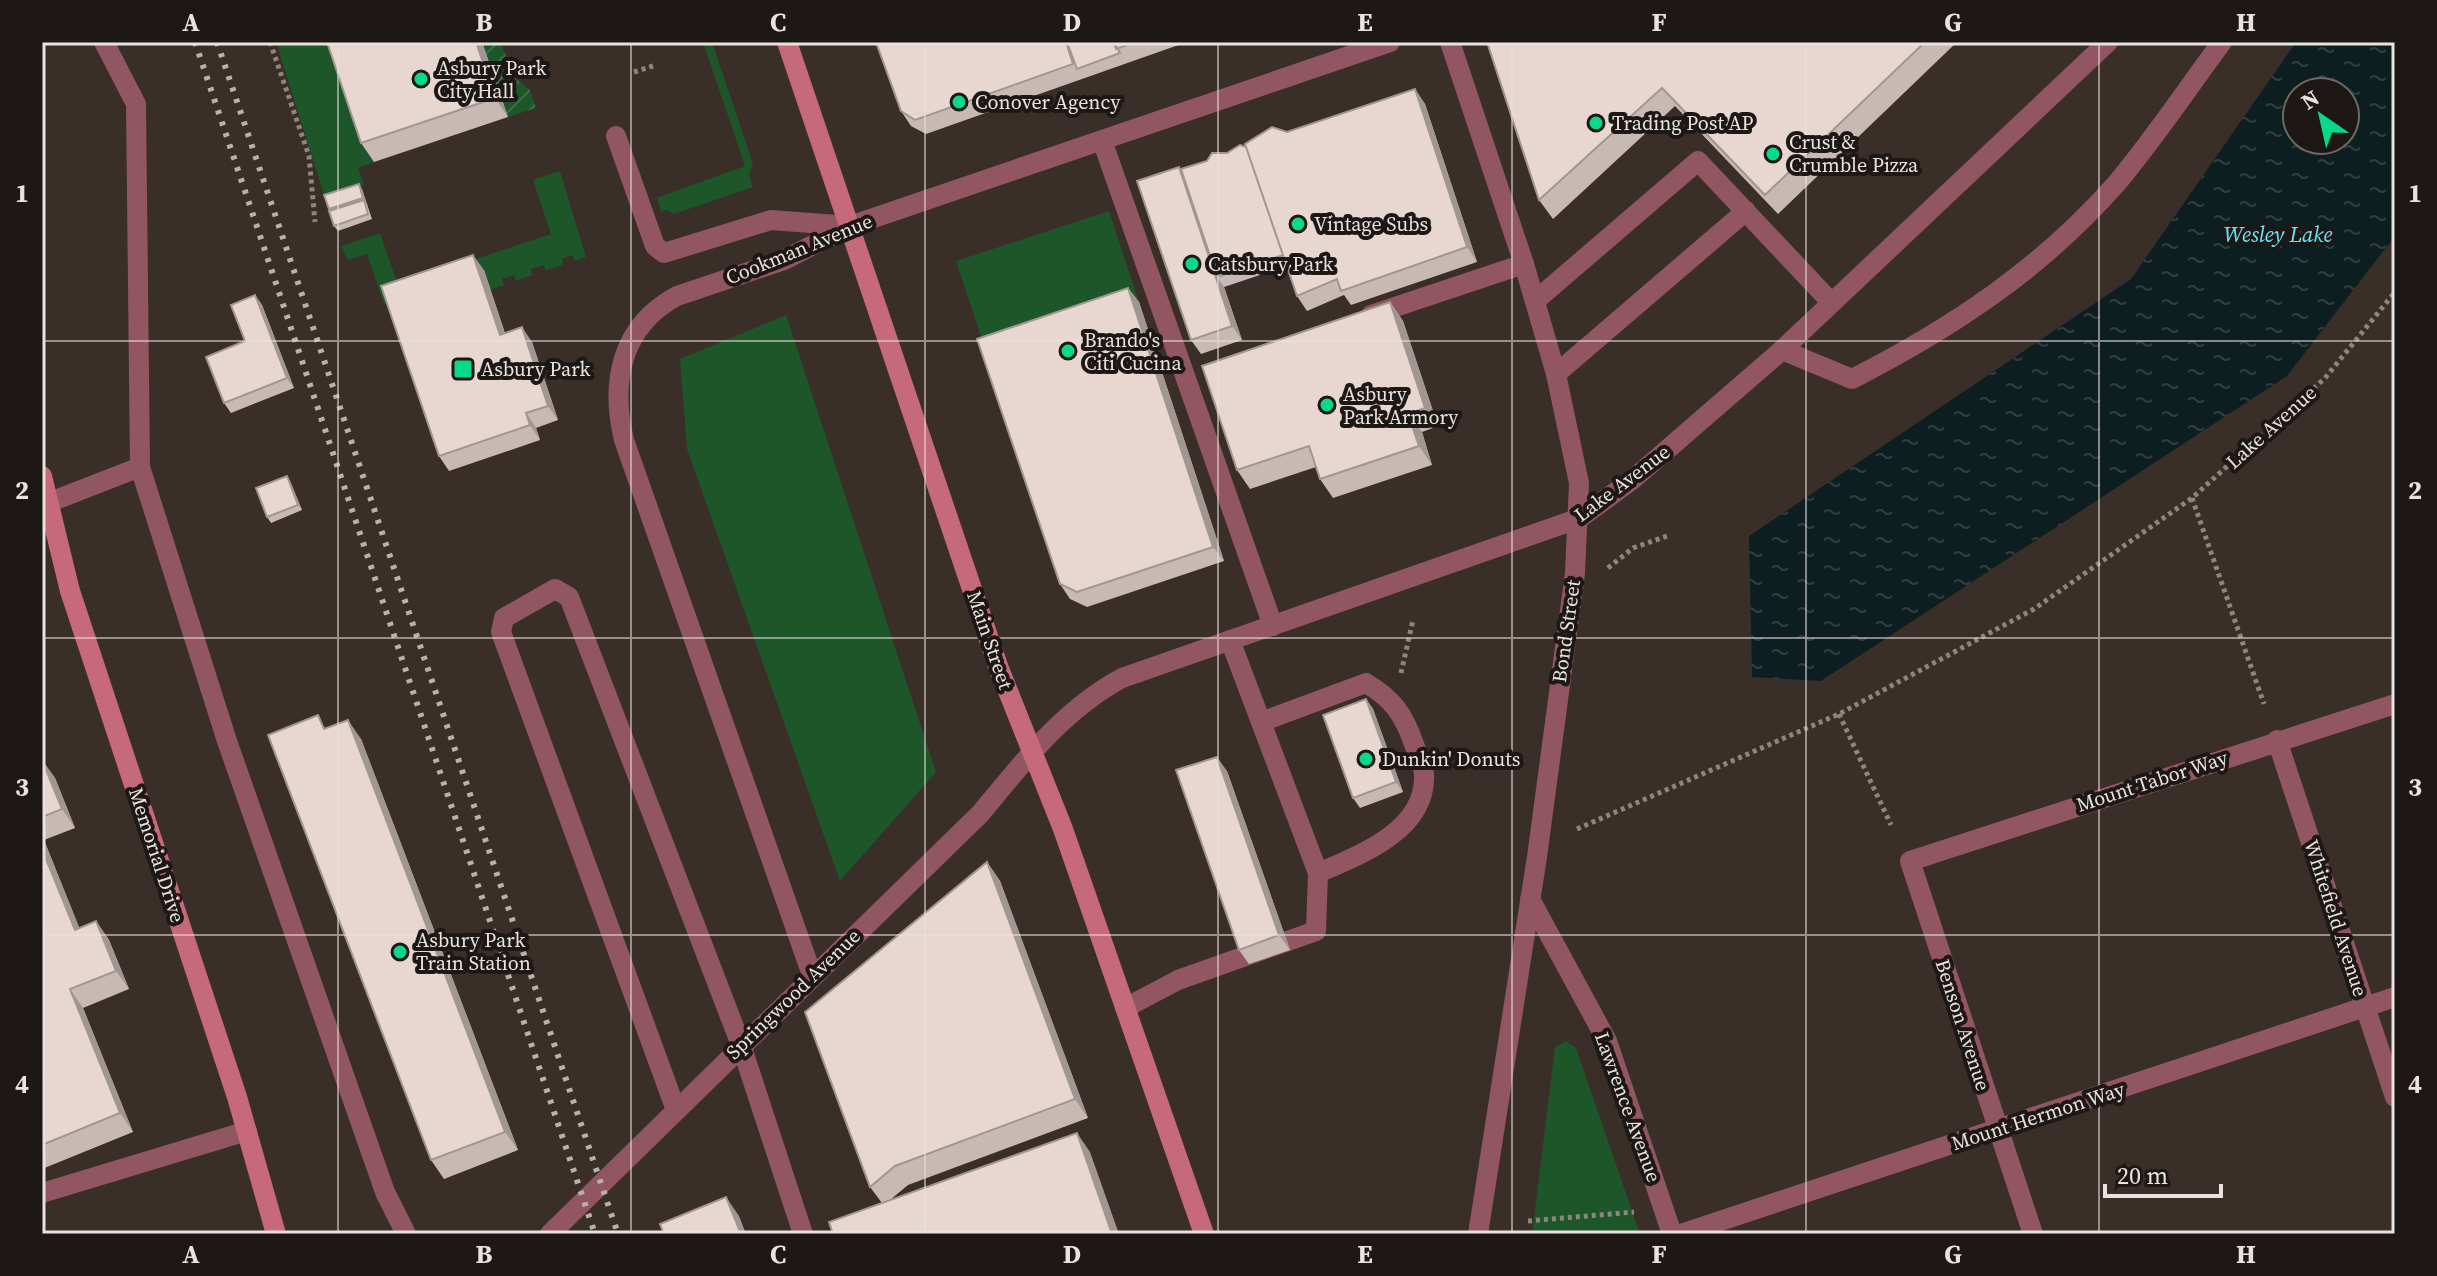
<svg xmlns="http://www.w3.org/2000/svg" width="2437" height="1276" font-family="'Source Serif 4',serif">
	<style>
		.green { fill: #1d5628 }
		.garden { fill: url(#garden-furrows) }
		.water { fill: url(#water-ripples); fill-rule: evenodd }
		.lines { fill: none; stroke-linecap: round; stroke-linejoin: round }
		.path { stroke: #8f857f; stroke-width: 5; stroke-dasharray: 4 4; stroke-linecap: butt }
		.lane { stroke: #915661; stroke-width: 20 }
		.street { stroke: #915661; stroke-width: 20 }
		.secondary { stroke: #c5697b; stroke-width: 20 }
		.rail { stroke: #bab1ac; stroke-width: 6; stroke-dasharray: 4 8; stroke-linecap: butt }
		.wall { fill: #c8b9b4 }
		.shaded-wall { fill: #a29692 }
		.building { fill: #e8d7d1; stroke: #a29692; stroke-width: 2 }
		.grid { fill: none; stroke: #eae2de; stroke-width: 2; stroke-opacity: 0.55 }
		.poi-dot { fill: #07d98b; stroke: #1d1815; stroke-width: 3 }
		.labels { text-anchor: middle; stroke-width: 8; stroke-linejoin: round; paint-order: stroke }
		.poi-label { font-size: 20px; fill: #eae2de; stroke: #1d1815; text-anchor: start }
		.street-label { font-size: 20px; fill: #eae2de; stroke: #1d1815 }
		.water-label { font-size: 22px; font-style: italic; fill: #64e6f6; stroke: #1d1815 }
		.neatline { fill: none; stroke: #eae2de; stroke-width: 3 }
		.grid-label { font-size: 26px; text-anchor: middle; font-weight: bold; fill: #eae2de }
	</style>
	<defs>
		<pattern id="garden-furrows" width="10" height="10" patternUnits="userSpaceOnUse" patternTransform="scale(2)"><rect width="10" height="10" fill="#1d5628"/><path d="M-1 1l2-2M0 10L10 0M9 11l2-2" fill="none" stroke="#3e6e47"/></pattern>
		<pattern id="water-ripples" width="26" height="14" patternUnits="userSpaceOnUse" patternTransform="scale(2)"><rect width="26" height="14" fill="#0d1e20"/><path d="M2 4q2-2 4 0t4 0M15 11q2-2 4 0t4 0" fill="none" stroke="#303e40"/></pattern>
	</defs>
	<rect width="100%" height="100%" fill="#3a2e28"/>
	<path class="green" d="M276 42H334L374 162 358 168 364 185 325 198Z
		M703 42H712L753 164 749 175 753 187 674 214 667 210 661 212 657 198 745 166Z
		M560 171 586 257 575 261 572 255 562 259 563 265 546 270 544 265 531 269 532 275 516 281 514 275 502 279 504 285 490 290 483 270 384 304 367 254 348 260 341 246 380 233 398 285 551 234 533 180Z
		M1109 211 1139 302 987 354 956 261Z
		M786 315 936 772 840 881 687 449 680 359Z
		M1566 1041 1576 1048 1640 1234H1532L1555 1047Z"/>
	<path class="garden" d="M482 42H501L513 76 530 90 536 108 508 117Z"/>
	<path class="water" d="M2296 42H2395V236L2287 376 1821 681 1752 677 1749 536 2131 279ZM2297 92H2345V140H2297Z"/>
	<g class="lines">
		<path class="path" d="M270 42 309 156 315 222
			M634 72 656 65
			M2192 498 2264 704
			M1608 568 1633 548 1667 536
			M1401 673 1413 620
			M1839 714 1891 825
			M1577 829 1839 714 2034 609 2192 498 2325 378 2395 292
			M1528 1221 1634 1212"/>
		<path class="lane" d="M104 42 136 104 140 467 227 741 385 1192 406 1234
			M616 136 655 246 664 253 771 220 850 226
			M1103 143 1273 626
			M1535 301 1698 161 1830 301
			M1371 315 1524 264
			M1782 350 1852 379C1952 328 2041 269 2116 184 2154 139 2187 89 2222 42
			M1556 374 1746 211
			M50 502 140 467
			M1261 722 1366 683C1393 699 1404 715 1414 744 1417 753 1423 764 1424 774 1427 830 1360 855 1318 873
			M1125 1008 1178 980 1316 931 1318 873 1230 640
			M676 1110 501 632 504 618 555 589 569 597 741 1045 803 1234
			M42 1193 247 1131"/>
		<path class="street" d="M1450 42 1524 264 1556 374 1579 483 1575 573 1537 857 1478 1234
			M2277 740 2395 1097
			M1530 899 1607 1041 1672 1234
			M812 975 624 440C610 382 621 326 677 296L784 260 850 226 1390 42
			M550 1234 981 813C1023 762 1063 710 1122 678L1580 518 1632 480 1782 350 2108 42
			M1681 1234 2395 997
			M2033 1234 1910 861 2395 704"/>
		<path class="secondary" d="M787 42 998 666 1063 829 1204 1234
			M42 476 70 591 237 1097 276 1234"/>
		<path class="rail" d="M195 42 595 1234
			M217 42 618 1234"/>
	</g>
	<path class="wall" d="M482 42 508 117 374 162 361 143Z
		M876 42H1187L926 134 911 126 901 111Z
		M1487 42H1957L1778 214 1675 106 1553 219 1539 200Z
		M1415 89 1425 104 1477 262 1351 305 1344 295 1307 311 1297 296 1287 266 1224 287 1242 340 1201 354 1191 340 1179 167 1181 171 1287 132Z
		M362 189 372 219 338 231 334 226 329 209Z
		M484 270 505 333 532 342 558 420 536 428 540 440 449 471 439 456Z
		M1128 288 1139 302 1224 561 1087 607 1070 599 1060 584Z
		M255 295 262 305 294 388 231 413 224 403 245 341Z
		M1390 302 1403 321 1438 426 1422 432 1432 465 1333 498 1320 479 1316 467 1250 489 1237 470Z
		M287 476 290 481 302 510 271 523 267 517Z
		M1366 699 1373 709 1403 792 1360 808 1353 798Z
		M327 728 361 739 518 1150 444 1179 431 1160Z
		M42 760 55 778 75 828 44 840 79 928 96 921 109 940 129 989 83 1008 133 1132 42 1169V1079L44 1078 42 1072Z
		M1227 771 1290 950 1249 964 1239 950Z
		M987 862 1000 881 1088 1118 908 1185 890 1200 1090 1152 882 1203 870 1187Z"/>
	<path class="shaded-wall" d="M476 42H482L508 117 495 98Z
		M1415 89 1425 104 1477 262 1467 247Z
		M1179 167 1189 182 1217 277 1224 287 1242 340 1232 326Z
		M359 184 362 189 366 203 363 198Z
		M473 255 484 270 510 350 500 335Z
		M1128 288 1139 302 1224 561 1213 547Z
		M255 295 262 305 294 388 287 378Z
		M1390 302 1403 321 1438 426 1425 408Z
		M522 327 532 342 558 420 548 406Z
		M526 413 536 428 540 440 530 425Z
		M1408 414 1422 432 1432 465 1419 446Z
		M287 476 290 481 302 510 298 505Z
		M1366 699 1373 709 1403 792 1396 782Z
		M348 720 361 739 518 1150 505 1132Z
		M1217 757 1227 771 1290 950 1279 935Z
		M42 760 55 778 75 828 62 809Z
		M42 837 44 840 88 949 75 930 42 849Z
		M987 862 1000 881 1088 1118 1075 1099Z
		M96 921 109 940 129 989 116 971Z
		M70 989 83 1008 133 1132 120 1113Z
		M1077 1133 1090 1152 1119 1234H1112Z
		M726 1197 739 1216 746 1234H741Z"/>
	<path class="building" d="M327 42H476L495 98 361 143Z
		M876 42H1066L1073 64 915 120 901 111Z
		M1067 42H1114L1120 53 1077 69Z
		M1114 42H1136L1116 49Z
		M1487 42H1925L1765 195 1662 88 1539 200Z
		M1415 89 1467 247 1341 291 1337 279 1297 296 1245 144 1272 127 1287 132Z
		M1240 145 1246 147 1283 255 1217 277 1181 169 1207 161 1212 153H1227Z
		M1179 167 1232 326 1191 340 1137 181Z
		M359 184 363 198 329 209 324 195Z
		M364 200 368 214 334 226 329 211Z
		M473 255 500 335 522 327 548 406 526 413 530 425 439 456 381 286Z
		M1128 288 1213 547 1077 592 1060 584 977 339Z
		M255 295 287 378 224 403 206 357 245 341 231 305Z
		M1390 302 1425 408 1408 414 1419 446 1320 479 1309 446 1237 470 1202 366Z
		M287 476 298 505 267 517 256 488Z
		M1366 699 1396 782 1353 798 1323 715Z
		M318 715 324 729 348 720 505 1132 431 1160 268 735Z
		M1217 757 1279 935 1239 950 1176 770Z
		M42 760 62 809 42 817Z
		M42 849 75 930 96 921 116 971 70 989 120 1113 42 1145V1079L44 1078 42 1072Z
		M987 862 1075 1099 895 1166 870 1187 805 1012Z
		M1077 1133 1112 1234H833L829 1222Z
		M726 1197 741 1234H664L660 1224Z"/>
	<path class="grid" d="M338 42V1234M631 42V1234M925 42V1234M1218 42V1234M1512 42V1234M1806 42V1234M2099 42V1234M42 341H2395M42 638H2395M42 935H2395"/>
	<g class="poi-dot">
		<circle cx="421" cy="79" r="8"/>
		<circle cx="959" cy="102" r="8"/>
		<circle cx="1596" cy="123" r="8"/>
		<circle cx="1773" cy="154" r="8"/>
		<circle cx="1298" cy="224" r="8"/>
		<circle cx="1192" cy="264" r="8"/>
		<circle cx="1068" cy="351" r="8"/>
		<rect x="453" y="359" width="20" height="20" rx="4"/>
		<circle cx="1327" cy="405" r="8"/>
		<circle cx="1366" cy="759" r="8"/>
		<circle cx="400" cy="952" r="8"/>
	</g>
	<g class="labels">
		<g class="poi-label">
			<text x="437" y="75">Asbury Park<tspan x="437" dy="23">City Hall</tspan></text>
			<text x="975" y="109">Conover Agency</text>
			<text x="1612" y="130">Trading Post AP</text>
			<text x="1789" y="149">Crust &amp;<tspan x="1789" dy="23">Crumble Pizza</tspan></text>
			<text x="1314" y="231">Vintage Subs</text>
			<text x="1208" y="271">Catsbury Park</text>
			<text x="1084" y="347">Brando's<tspan x="1084" dy="23">Citi Cucina</tspan></text>
			<text x="481" y="376">Asbury Park</text>
			<text x="1343" y="401">Asbury<tspan x="1343" dy="23">Park Armory</tspan></text>
			<text x="1382" y="766">Dunkin' Donuts</text>
			<text x="416" y="947">Asbury Park<tspan x="416" dy="23">Train Station</tspan></text>
		</g>
		<g class="street-label">
			<text transform="translate(799 249) rotate(-22)" y="7">Cookman Avenue</text>
			<text transform="translate(2271 427) rotate(-42)" y="7">Lake Avenue</text>
			<text transform="translate(1622 483) rotate(-37)" y="7">Lake Avenue</text>
			<text transform="translate(1566 631) rotate(-82)" y="7">Bond Street</text>
			<text transform="translate(990 640) rotate(71)" y="7">Main Street</text>
			<text transform="translate(2152 781) rotate(-18)" y="7">Mount Tabor Way</text>
			<text transform="translate(157 855) rotate(72)" y="7">Memorial Drive</text>
			<text transform="translate(2336 918) rotate(72)" y="7">Whitefield Avenue</text>
			<text transform="translate(793 994) rotate(-44)" y="7">Springwood Avenue</text>
			<text transform="translate(1963 1025) rotate(72)" y="7">Benson Avenue</text>
			<text transform="translate(1628 1107) rotate(70)" y="7">Lawrence Avenue</text>
			<text transform="translate(2038 1116) rotate(-18)" y="7">Mount Hermon Way</text>
		</g>
		<g class="water-label">
			<text x="2278" y="242">Wesley Lake</text>
		</g>
	</g>
	<rect width="2437" height="1276" fill="none" stroke="#1d1815" stroke-width="88"/>
	<g transform="translate(2321 116) rotate(326)"><circle r="38" fill="#1d1815" stroke="#6f6965" stroke-width="2"/>
	<path d="M0-6L14 30L0 20L-14 30Z" fill="#07d98b"/>
	<text y="-12" font-size="22" font-weight="bold" text-anchor="middle" fill="#eae2de">N</text>
	</g>
	<path d="M2105 1184v12h116v-12" fill="none" stroke="#eae2de" stroke-width="4"/>
	<text x="2117" y="1184" font-size="24" fill="#eae2de" stroke="#1d1815" stroke-width="6" paint-order="stroke">20 m</text>
	<rect x="44" y="44" width="2349" height="1188" class="neatline"/>
	<g class="grid-label">
		<text x="191" y="31">A</text>
		<text x="484" y="31">B</text>
		<text x="778" y="31">C</text>
		<text x="1072" y="31">D</text>
		<text x="1365" y="31">E</text>
		<text x="1659" y="31">F</text>
		<text x="1953" y="31">G</text>
		<text x="2246" y="31">H</text>
		<text x="22" y="202">1</text>
		<text x="2415" y="202">1</text>
		<text x="22" y="499">2</text>
		<text x="2415" y="499">2</text>
		<text x="22" y="796">3</text>
		<text x="2415" y="796">3</text>
		<text x="22" y="1093">4</text>
		<text x="2415" y="1093">4</text>
		<text x="191" y="1263">A</text>
		<text x="484" y="1263">B</text>
		<text x="778" y="1263">C</text>
		<text x="1072" y="1263">D</text>
		<text x="1365" y="1263">E</text>
		<text x="1659" y="1263">F</text>
		<text x="1953" y="1263">G</text>
		<text x="2246" y="1263">H</text>
	</g>
</svg>
